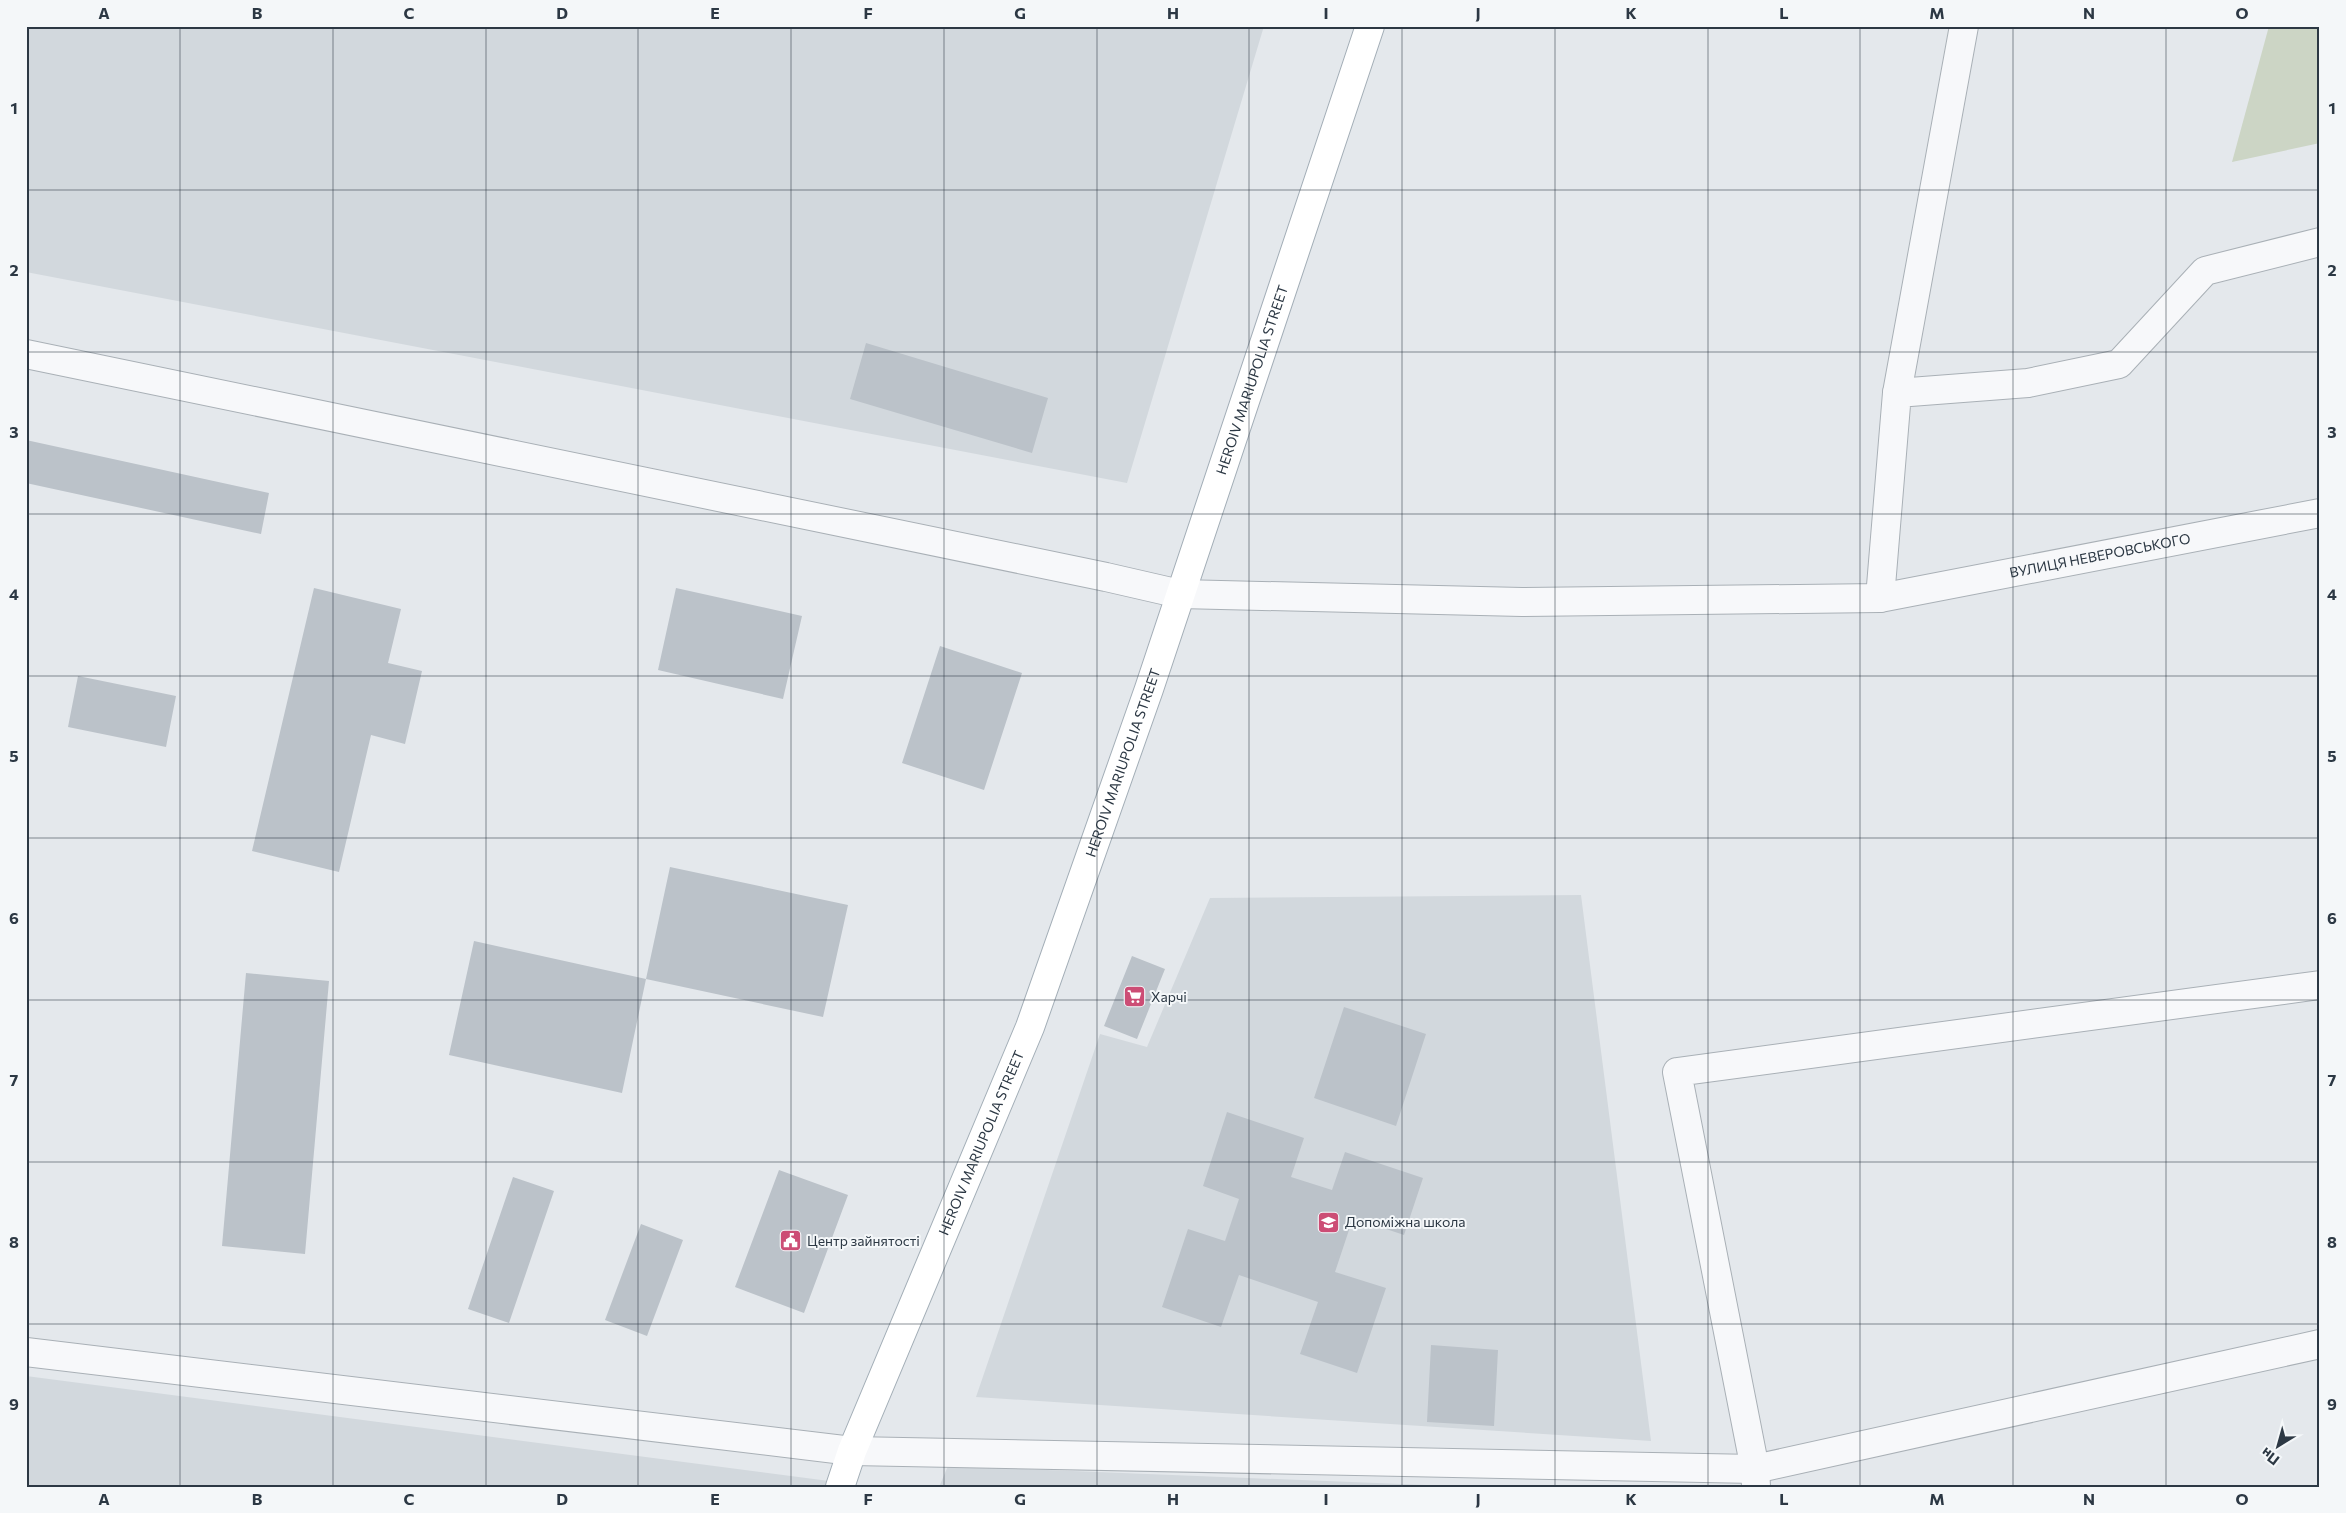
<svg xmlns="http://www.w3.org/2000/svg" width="2346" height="1513" font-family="Commissioner,sans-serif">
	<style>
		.built { fill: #d2d8dd }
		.green { fill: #ccd5c5 }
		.building { fill: #bbc2c9 }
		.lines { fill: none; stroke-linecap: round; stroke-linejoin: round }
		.minor-casing { stroke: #a9b0b6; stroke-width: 30 }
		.major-casing { stroke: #a3aeb7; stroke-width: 30 }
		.minor { stroke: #f7f8fa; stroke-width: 28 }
		.major { stroke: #fff; stroke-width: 28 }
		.grid { fill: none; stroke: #2c3844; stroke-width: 1; stroke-opacity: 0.55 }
		.labels { text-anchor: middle; stroke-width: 4; stroke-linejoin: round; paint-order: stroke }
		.street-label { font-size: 14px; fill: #2c3844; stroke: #f4f7f9 }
		.poi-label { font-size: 14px; fill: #2c3844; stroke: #f4f7f9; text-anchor: start }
		.neatline { fill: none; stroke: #2c3844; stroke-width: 2 }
		.grid-label { font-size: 16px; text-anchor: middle; font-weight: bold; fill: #2c3844 }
	</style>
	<rect width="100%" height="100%" fill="#e4e8ec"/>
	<path class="built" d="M26 26H1264L1127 483 26 272Z
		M1581 895 1651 1441 976 1397 1100 1034 1147 1047 1210 898Z
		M26 1376 829 1481 826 1487H26Z
		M948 1466 1476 1487H939Z"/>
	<path class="green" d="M2269 26H2320V143L2232 162Z"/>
	<path class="building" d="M866 343 1048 398 1032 453 850 399Z
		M26 440 269 493 261 534 26 483Z
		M314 588 401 609 388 663 422 671 405 744 371 735 339 872 252 851Z
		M676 588 802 616 783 699 658 670Z
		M940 646 1022 673 984 790 902 763Z
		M78 676 176 696 166 747 68 727Z
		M670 867 848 905 823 1017 646 979 622 1093 449 1055 474 941 646 979Z
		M1132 956 1165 969 1137 1039 1104 1026Z
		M246 973 329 981 305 1254 222 1246Z
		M1344 1007 1426 1034 1396 1126 1314 1098Z
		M1227 1112 1304 1138 1291 1177 1332 1190 1345 1152 1423 1178 1404 1235 1353 1218 1335 1272 1386 1288 1357 1373 1300 1354 1318 1302 1239 1275 1221 1327 1162 1307 1188 1229 1225 1241 1239 1199 1203 1186Z
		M779 1170 848 1195 804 1313 735 1287Z
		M513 1177 554 1191 509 1323 468 1309Z
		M641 1224 683 1240 647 1336 605 1320Z
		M1431 1345 1498 1350 1494 1426 1427 1422Z"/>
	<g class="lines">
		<defs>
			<g id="minor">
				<path d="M26 354 1106 577 1180 594 1522 602 1880 598 1897 393 2028 383 2119 364 2205 271 2320 242"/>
				<path d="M1897 393 1964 26"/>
				<path id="s1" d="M1880 598 2320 513"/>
				<path d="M26 1352 852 1451 1755 1469 2320 1344"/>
				<path d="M1756 1486 1755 1469 1677 1072 2320 985"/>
			</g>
			<g id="major">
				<path id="s2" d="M840 1487 852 1451 1030 1027 1149 689 1370 26"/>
			</g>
		</defs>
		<use href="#minor" class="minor-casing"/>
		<use href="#major" class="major-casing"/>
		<use href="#minor" class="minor"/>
		<use href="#major" class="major"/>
	</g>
	<path class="grid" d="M180 26V1487M333 26V1487M486 26V1487M638 26V1487M791 26V1487M944 26V1487M1097 26V1487M1249 26V1487M1402 26V1487M1555 26V1487M1708 26V1487M1860 26V1487M2013 26V1487M2166 26V1487M26 190H2320M26 352H2320M26 514H2320M26 676H2320M26 838H2320M26 1000H2320M26 1162H2320M26 1324H2320"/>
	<defs>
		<symbol id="supermarket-square" viewBox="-11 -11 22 22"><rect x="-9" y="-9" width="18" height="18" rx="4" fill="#cc4d75" stroke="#f4f7f9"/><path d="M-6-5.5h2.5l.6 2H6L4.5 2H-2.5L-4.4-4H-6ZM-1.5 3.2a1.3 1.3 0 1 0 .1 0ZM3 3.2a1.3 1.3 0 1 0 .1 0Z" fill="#fff"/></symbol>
		<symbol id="school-square" viewBox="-11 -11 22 22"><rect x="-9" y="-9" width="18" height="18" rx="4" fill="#cc4d75" stroke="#f4f7f9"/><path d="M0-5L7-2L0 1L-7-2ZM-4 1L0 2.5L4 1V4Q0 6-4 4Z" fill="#fff"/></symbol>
		<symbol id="civic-square" viewBox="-11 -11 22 22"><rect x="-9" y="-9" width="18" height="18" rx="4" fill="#cc4d75" stroke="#f4f7f9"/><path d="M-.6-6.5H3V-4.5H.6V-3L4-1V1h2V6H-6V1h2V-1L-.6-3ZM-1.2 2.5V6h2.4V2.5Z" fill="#fff"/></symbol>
	</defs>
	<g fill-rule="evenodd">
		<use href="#supermarket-square" x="1122" y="984" width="25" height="25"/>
		<use href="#school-square" x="1316" y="1210" width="25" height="25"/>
		<use href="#civic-square" x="778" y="1228" width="25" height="25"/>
	</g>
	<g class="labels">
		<g class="street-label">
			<text dy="5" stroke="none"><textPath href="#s2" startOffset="1182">HEROIV MARIUPOLIA STREET</textPath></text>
			<text dy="5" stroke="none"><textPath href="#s1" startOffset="224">ВУЛИЦЯ НЕВЕРОВСЬКОГО</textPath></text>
			<text dy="5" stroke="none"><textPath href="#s2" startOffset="778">HEROIV MARIUPOLIA STREET</textPath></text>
			<text dy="5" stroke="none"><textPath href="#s2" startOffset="372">HEROIV MARIUPOLIA STREET</textPath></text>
		</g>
		<g class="poi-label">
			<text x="1151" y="1002">Харчі</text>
			<text x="1345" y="1227">Допомiжна школа</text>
			<text x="807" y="1246">Центр зайнятості</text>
		</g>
	</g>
	<rect width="2346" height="1513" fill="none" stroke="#f4f7f9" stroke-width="55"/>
	<g transform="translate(2278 1446) rotate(217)" stroke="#f4f7f9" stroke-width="4" paint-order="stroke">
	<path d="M0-4L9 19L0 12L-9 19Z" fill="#2c3844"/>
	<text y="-8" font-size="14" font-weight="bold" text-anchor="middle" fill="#2c3844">Пн</text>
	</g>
	<rect x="28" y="28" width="2290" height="1458" class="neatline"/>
	<g class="grid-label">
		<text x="104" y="19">A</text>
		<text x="257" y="19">B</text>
		<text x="409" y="19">C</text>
		<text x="562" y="19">D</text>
		<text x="715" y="19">E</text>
		<text x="868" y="19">F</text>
		<text x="1020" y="19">G</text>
		<text x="1173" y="19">H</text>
		<text x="1326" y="19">I</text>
		<text x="1478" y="19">J</text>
		<text x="1631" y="19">K</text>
		<text x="1784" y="19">L</text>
		<text x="1937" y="19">M</text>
		<text x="2089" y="19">N</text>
		<text x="2242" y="19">O</text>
		<text x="14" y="114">1</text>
		<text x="2332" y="114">1</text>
		<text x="14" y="276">2</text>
		<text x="2332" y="276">2</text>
		<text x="14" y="438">3</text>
		<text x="2332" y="438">3</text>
		<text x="14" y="600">4</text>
		<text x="2332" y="600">4</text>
		<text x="14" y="762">5</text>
		<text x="2332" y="762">5</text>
		<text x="14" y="924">6</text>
		<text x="2332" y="924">6</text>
		<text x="14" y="1086">7</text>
		<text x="2332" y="1086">7</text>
		<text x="14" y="1248">8</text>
		<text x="2332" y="1248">8</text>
		<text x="14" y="1410">9</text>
		<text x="2332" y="1410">9</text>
		<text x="104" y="1505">A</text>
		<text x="257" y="1505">B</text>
		<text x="409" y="1505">C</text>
		<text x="562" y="1505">D</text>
		<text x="715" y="1505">E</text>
		<text x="868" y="1505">F</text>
		<text x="1020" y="1505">G</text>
		<text x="1173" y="1505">H</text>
		<text x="1326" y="1505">I</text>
		<text x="1478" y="1505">J</text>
		<text x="1631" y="1505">K</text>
		<text x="1784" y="1505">L</text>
		<text x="1937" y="1505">M</text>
		<text x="2089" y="1505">N</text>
		<text x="2242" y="1505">O</text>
	</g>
</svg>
